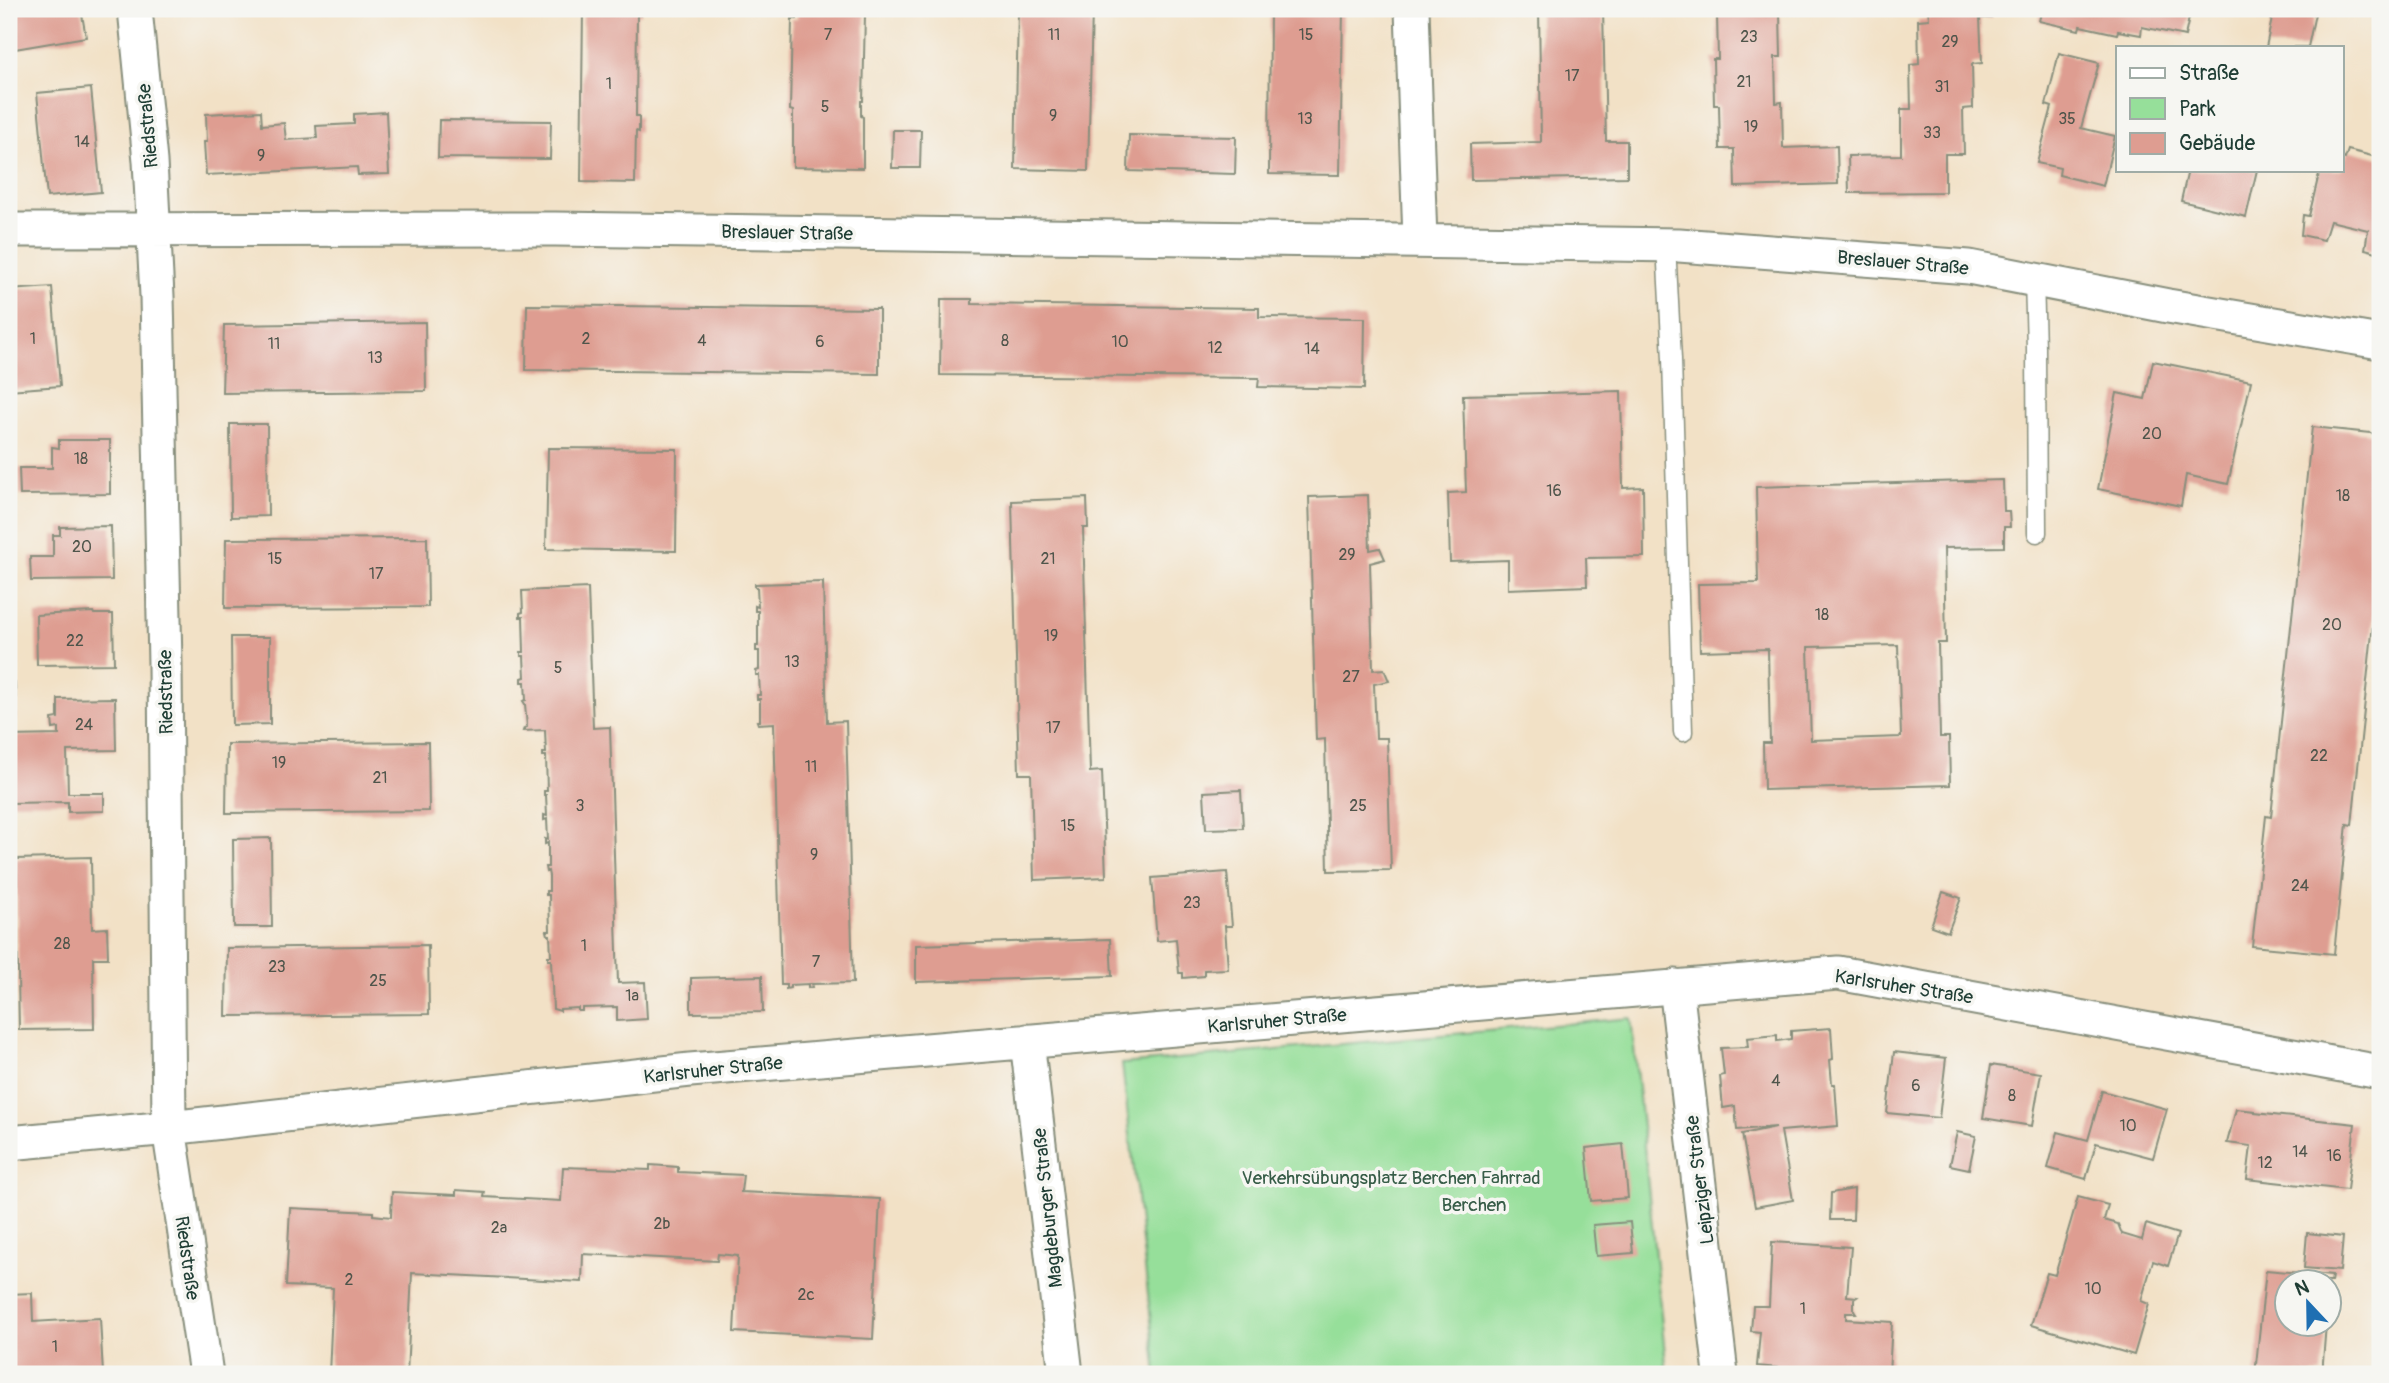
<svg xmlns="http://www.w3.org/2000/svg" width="2389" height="1383" font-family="Pangolin,sans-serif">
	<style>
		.green { fill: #96df9a; stroke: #5a8e67; stroke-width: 2 }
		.building { fill: #de9d91; fill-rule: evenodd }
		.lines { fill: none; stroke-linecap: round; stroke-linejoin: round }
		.lane-casing { stroke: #888f7d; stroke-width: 21 }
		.street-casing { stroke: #888f7d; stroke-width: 37 }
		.lane { stroke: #fff; stroke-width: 18 }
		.street { stroke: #fff; stroke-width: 33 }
		.labels { text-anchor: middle; stroke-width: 7; stroke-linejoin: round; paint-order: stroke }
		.number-label { font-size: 16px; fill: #4f554b }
		.street-label { font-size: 19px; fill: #1f3d34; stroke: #f6f6f2 }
		.park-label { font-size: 19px; fill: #375d48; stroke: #f6f6f2 }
	</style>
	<rect width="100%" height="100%" fill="#f6f6f2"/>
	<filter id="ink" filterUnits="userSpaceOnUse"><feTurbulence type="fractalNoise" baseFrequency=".0143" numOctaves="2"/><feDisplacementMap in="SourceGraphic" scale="14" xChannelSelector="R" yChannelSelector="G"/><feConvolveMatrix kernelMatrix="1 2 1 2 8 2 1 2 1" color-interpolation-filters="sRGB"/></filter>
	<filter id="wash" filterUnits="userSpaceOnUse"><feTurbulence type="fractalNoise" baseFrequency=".00686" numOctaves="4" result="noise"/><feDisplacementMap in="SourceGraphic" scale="28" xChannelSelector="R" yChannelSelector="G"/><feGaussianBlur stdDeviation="1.57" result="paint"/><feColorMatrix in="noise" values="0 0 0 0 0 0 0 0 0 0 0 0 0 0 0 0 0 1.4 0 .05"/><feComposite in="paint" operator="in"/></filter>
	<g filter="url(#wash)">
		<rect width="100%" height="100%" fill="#f2e1c6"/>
		<path class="green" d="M1631 1018 1667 1374H1157L1122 1064Z"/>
		<g id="blocks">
			<path class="building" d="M9 9H81L86 37 9 50Z
				M583 9H641V15L637 14 636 116H639V132L636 131 635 183 581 182Z
				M797 9H863V14H865L863 101H861V116L863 117V168L793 167V111L790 110 792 19H797Z
				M1018 9H1092L1088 171 1015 169Z
				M1270 9H1343L1340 175 1269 174Z
				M1539 9H1603L1606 141H1627V177L1471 180 1470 144 1541 142Z
				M1722 9H1784V13H1780L1781 57H1775L1776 103 1782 102 1783 148 1837 146 1838 184 1735 187 1734 149H1720L1719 105H1714L1713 59H1718L1717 15 1722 14Z
				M1928 9H1991V18H1980L1982 63 1972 64 1973 108 1963 109 1964 154H1945V192L1849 193 1848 156 1901 155V109H1911L1910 65 1919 64 1918 20 1929 19Z
				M2042 9H2191L2185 36 2142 27 2141 35 2118 31 2117 34 2080 26 2079 30 2039 21Z
				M2274 9H2316L2308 47H2266Z
				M2059 53 2099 63 2081 128 2115 136 2103 186 2059 175 2060 168 2037 163 2052 107 2046 105Z
				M91 88 101 192 47 197 37 93Z
				M261 111 262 125 284 123 286 140 317 138 316 126 354 124V114L386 112 389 174 358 175 357 167 206 175 204 142H207L206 114Z
				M439 120 551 121 550 159 438 158Z
				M893 130H921L920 168H892Z
				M1129 135 1236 137 1235 174 1128 171Z
				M2348 150 2380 158V253L2365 249 2368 230 2330 221 2324 240 2301 235 2303 215 2309 216 2320 170H2342V158L2345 159Z
				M2188 170H2257L2246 217 2181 201Z
				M52 287 60 386 9 390V290Z
				M941 299H972V304L1259 308V317L1365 318 1364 389 1258 387 1259 378 940 375Z
				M527 305 879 309V374L526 370Z
				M425 322 426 391 222 393 224 325Z
				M2153 361 2251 381 2228 484 2186 475 2181 506 2098 489 2117 393 2145 399Z
				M1621 391 1623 488 1643 487 1644 557 1586 558 1587 586 1508 589V560L1450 562 1448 493 1466 492 1463 395Z
				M230 424H267L268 516 231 517Z
				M2312 427 2380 434V556L2352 825 2347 824 2334 954 2252 946 2266 816 2271 817Z
				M59 440H110V494L20 495 19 468H52V447L59 448Z
				M548 448 677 449 676 551 546 549Z
				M2003 480 2004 511H2009L2010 527H2004V547L1944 548 1946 643H1938L1940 737H1949L1950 785 1764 790 1763 743H1770L1768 649 1700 651 1698 584 1758 583 1756 487ZM1898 645 1901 737 1811 740 1808 647Z
				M1368 495 1370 550 1380 548 1385 559 1370 563 1373 670 1384 669 1389 681 1374 684 1376 738H1387L1391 870 1328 871 1325 739 1316 740 1309 497Z
				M1087 498 1088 528H1083L1090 772 1102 771 1106 877 1034 880 1031 774H1019L1012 501Z
				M111 526 112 580 31 581 30 557H53V535H60V527Z
				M427 538 428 607 225 608 226 539Z
				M823 582 827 722 846 721 853 983 811 984 812 987 808 988V984L790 985V988L786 989V985H781L774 723 758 724 757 721H760V699H757V695H760L759 675H756V671L759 670V651H756V646H758V611H755V606L758 607 757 587H755V584Z
				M588 588 593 728 610 727 618 983 645 982 647 1019 617 1021V1007L582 1008V1011H578V1008L560 1009V1011L553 1009 551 960H548V956H551L550 935H548L547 931H550L549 895H546V891H549V876L548 871 546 872 545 867H548V843L545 844V839L548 840 547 819 544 820V815L547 816 546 795H544V791H547L546 756H543V753H546L545 730 523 731 524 728 527 727 525 704 523 701 526 700 525 682H522V678L525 677 524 656H521V652H524L523 617H520V613L523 612 522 591Z
				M93 612 94 614H113L114 664 37 665 36 615Z
				M231 637H270V724L232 725Z
				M9 682H15L16 719 9 720Z
				M115 698 116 750 67 751 68 793H104V811L68 812V802L9 803V736L59 735V728L53 729 52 719 58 718V699Z
				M428 742 429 811 226 813 227 744Z
				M1241 790 1243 828 1206 829 1204 792Z
				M271 838 272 927H234L233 839Z
				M91 857 92 929 107 928 108 958H93L94 1029 19 1030 16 859Z
				M1227 872 1232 926H1225L1228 969 1204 970V976L1183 978V973H1179L1176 939 1157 941 1152 878Z
				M1943 892 1961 898 1948 932 1931 926Z
				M1110 939 1112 976 916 982V945Z
				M428 945 429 1014 226 1016 227 948Z
				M762 976 763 1012 691 1013V978Z
				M1831 1028 1833 1059 1830 1060 1832 1084H1835L1838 1126 1781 1131 1793 1200 1755 1207 1742 1134 1776 1127 1737 1130 1735 1106 1723 1108 1720 1076 1724 1075 1721 1048 1748 1047 1747 1038 1777 1035V1041L1791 1039V1031Z
				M1894 1052 1946 1058 1939 1118 1887 1113Z
				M1991 1065 2041 1073 2032 1126 1983 1118Z
				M2102 1091 2167 1109 2153 1158 2096 1143 2086 1179 2048 1168 2058 1132 2088 1140Z
				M2236 1109 2255 1111V1113L2355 1124 2347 1190 2247 1179 2251 1146 2227 1143Z
				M1957 1132 1976 1136 1969 1169 1950 1165Z
				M1623 1144 1628 1198 1591 1201 1586 1148Z
				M650 1165 678 1167V1172L743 1175 741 1192 880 1199 873 1339 734 1332 738 1256 718 1254 717 1261 583 1254 582 1282 412 1273 407 1374H329L333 1288 286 1286 290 1208 373 1212V1215L391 1217 392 1192 456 1195V1190L485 1192 484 1197 561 1201 563 1167 650 1170Z
				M1854 1189 1853 1220H1830L1831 1193Z
				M2078 1197 2108 1205 2104 1220 2118 1224 2122 1234 2142 1240 2146 1224 2178 1234 2168 1266 2153 1261 2141 1301 2149 1304 2134 1355 2031 1325 2047 1273 2055 1275Z
				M1630 1222 1633 1253 1596 1256 1593 1225Z
				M2307 1233 2343 1237 2340 1271 2304 1268Z
				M1772 1242 1851 1247 1847 1296 1857 1297 1854 1299V1310L1856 1313H1846V1319L1892 1322 1889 1374 1819 1371V1374H1777L1778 1368 1757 1366 1760 1332 1751 1331 1753 1306H1769Z
				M2266 1270 2332 1276 2331 1282H2287V1324H2326L2322 1374H2255Z
				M32 1293 33 1322 100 1318 103 1374H12V1370H9V1294Z"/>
		</g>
	</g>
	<g filter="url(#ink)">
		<use href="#blocks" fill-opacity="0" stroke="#888f7d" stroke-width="2"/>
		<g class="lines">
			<defs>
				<path id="lane" d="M1666 245 1672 359 1683 732
					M2034 279 2036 348 2037 533"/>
				<path id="street" d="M135 9 150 161 157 296 165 664 169 1128 206 1374
					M1412 9 1420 240
					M9 230 555 229 1679 245 1969 267 2168 306 2380 342
					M1676 986 1721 1374
					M1027 1041 1066 1374
					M9 1143 169 1128 690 1070 1838 973 2380 1072"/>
			</defs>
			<use href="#lane" class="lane-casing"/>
			<use href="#street" class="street-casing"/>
			<use href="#lane" class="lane"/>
			<use href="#street" class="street"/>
		</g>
	</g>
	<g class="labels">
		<g class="number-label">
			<text x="828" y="40">7</text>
			<text x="1054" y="40">11</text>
			<text x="1306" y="40">15</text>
			<text x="1749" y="42">23</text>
			<text x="1950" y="47">29</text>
			<text x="1572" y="81">17</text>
			<text x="1744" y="87">21</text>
			<text x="609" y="89">1</text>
			<text x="1942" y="92">31</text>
			<text x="825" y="112">5</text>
			<text x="1053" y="121">9</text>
			<text x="1305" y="124">13</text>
			<text x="2067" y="124">35</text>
			<text x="1751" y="132">19</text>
			<text x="1932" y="138">33</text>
			<text x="82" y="147">14</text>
			<text x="261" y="161">9</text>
			<text x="33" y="344">1</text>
			<text x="586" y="344">2</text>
			<text x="702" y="346">4</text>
			<text x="1005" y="346">8</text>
			<text x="820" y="347">6</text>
			<text x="1120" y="347">10</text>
			<text x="274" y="349">11</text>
			<text x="1215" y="353">12</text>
			<text x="1312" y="354">14</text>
			<text x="375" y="363">13</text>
			<text x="2152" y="439">20</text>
			<text x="81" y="464">18</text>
			<text x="1554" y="496">16</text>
			<text x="2343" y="501">18</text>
			<text x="82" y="552">20</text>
			<text x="1347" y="560">29</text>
			<text x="275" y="564">15</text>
			<text x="1048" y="564">21</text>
			<text x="376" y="579">17</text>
			<text x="1822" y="620">18</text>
			<text x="2332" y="630">20</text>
			<text x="1051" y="641">19</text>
			<text x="75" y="646">22</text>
			<text x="792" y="667">13</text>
			<text x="558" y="673">5</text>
			<text x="1351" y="682">27</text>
			<text x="84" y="730">24</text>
			<text x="1053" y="733">17</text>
			<text x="2319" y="761">22</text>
			<text x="279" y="768">19</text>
			<text x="811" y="772">11</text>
			<text x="380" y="783">21</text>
			<text x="580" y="811">3</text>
			<text x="1358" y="811">25</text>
			<text x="1068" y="831">15</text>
			<text x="814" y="860">9</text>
			<text x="2300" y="891">24</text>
			<text x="1192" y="908">23</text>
			<text x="62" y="949">28</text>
			<text x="584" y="951">1</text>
			<text x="816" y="967">7</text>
			<text x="277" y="972">23</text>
			<text x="378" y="986">25</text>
			<text x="632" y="1001">1a</text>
			<text x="1776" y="1086">4</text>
			<text x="1916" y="1091">6</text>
			<text x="2012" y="1101">8</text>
			<text x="2128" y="1131">10</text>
			<text x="2300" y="1157">14</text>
			<text x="2334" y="1161">16</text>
			<text x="2265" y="1168">12</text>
			<text x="662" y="1229">2b</text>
			<text x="499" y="1233">2a</text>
			<text x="349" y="1285">2</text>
			<text x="2093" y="1294">10</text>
			<text x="806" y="1300">2c</text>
			<text x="1803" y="1314">1</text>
			<text x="55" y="1352">1</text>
		</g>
		<g class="street-label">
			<text transform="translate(147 126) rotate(-95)" y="7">Riedstraße</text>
			<text transform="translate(787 232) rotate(1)" y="7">Breslauer Straße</text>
			<text transform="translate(1903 262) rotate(5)" y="7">Breslauer Straße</text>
			<text transform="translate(165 692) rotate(-91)" y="7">Riedstraße</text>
			<text transform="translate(1904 986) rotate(9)" y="7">Karlsruher Straße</text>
			<text transform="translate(1277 1020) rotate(-5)" y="7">Karlsruher Straße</text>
			<text transform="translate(713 1069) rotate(-6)" y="7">Karlsruher Straße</text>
			<text transform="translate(1699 1180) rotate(-97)" y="7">Leipziger Straße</text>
			<text transform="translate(1047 1208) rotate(-96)" y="7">Magdeburger Straße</text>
			<text transform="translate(188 1258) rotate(82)" y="7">Riedstraße</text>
		</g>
		<g class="park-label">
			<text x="1391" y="1184">Verkehrsübungsplatz Berchen Fahrrad</text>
			<text x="1474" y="1211">Berchen</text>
		</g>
	</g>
	<rect width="2389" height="1383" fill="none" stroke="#f6f6f2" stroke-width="35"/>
	<rect x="2116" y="46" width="228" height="126" fill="#f6f6f2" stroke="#a0aca6" stroke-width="2"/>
	<rect x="2130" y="68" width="35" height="10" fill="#ffffff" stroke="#a0aca6" stroke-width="2"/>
	<text x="2179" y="80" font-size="21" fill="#1f3d34">Straße</text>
	<rect x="2130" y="98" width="35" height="21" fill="#96df9a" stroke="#a0aca6" stroke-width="2"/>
	<text x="2179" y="116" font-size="21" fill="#1f3d34">Park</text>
	<rect x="2130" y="133" width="35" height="21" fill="#de9d91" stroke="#a0aca6" stroke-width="2"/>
	<text x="2179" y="150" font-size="21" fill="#1f3d34">Gebäude</text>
	<g transform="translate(2308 1303) rotate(338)"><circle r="33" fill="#f6f6f2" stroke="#a0aca6" stroke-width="2"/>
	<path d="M0-5L12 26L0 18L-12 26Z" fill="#1f6fb2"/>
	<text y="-10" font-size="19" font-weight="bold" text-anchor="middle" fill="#1f3d34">N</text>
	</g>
</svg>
